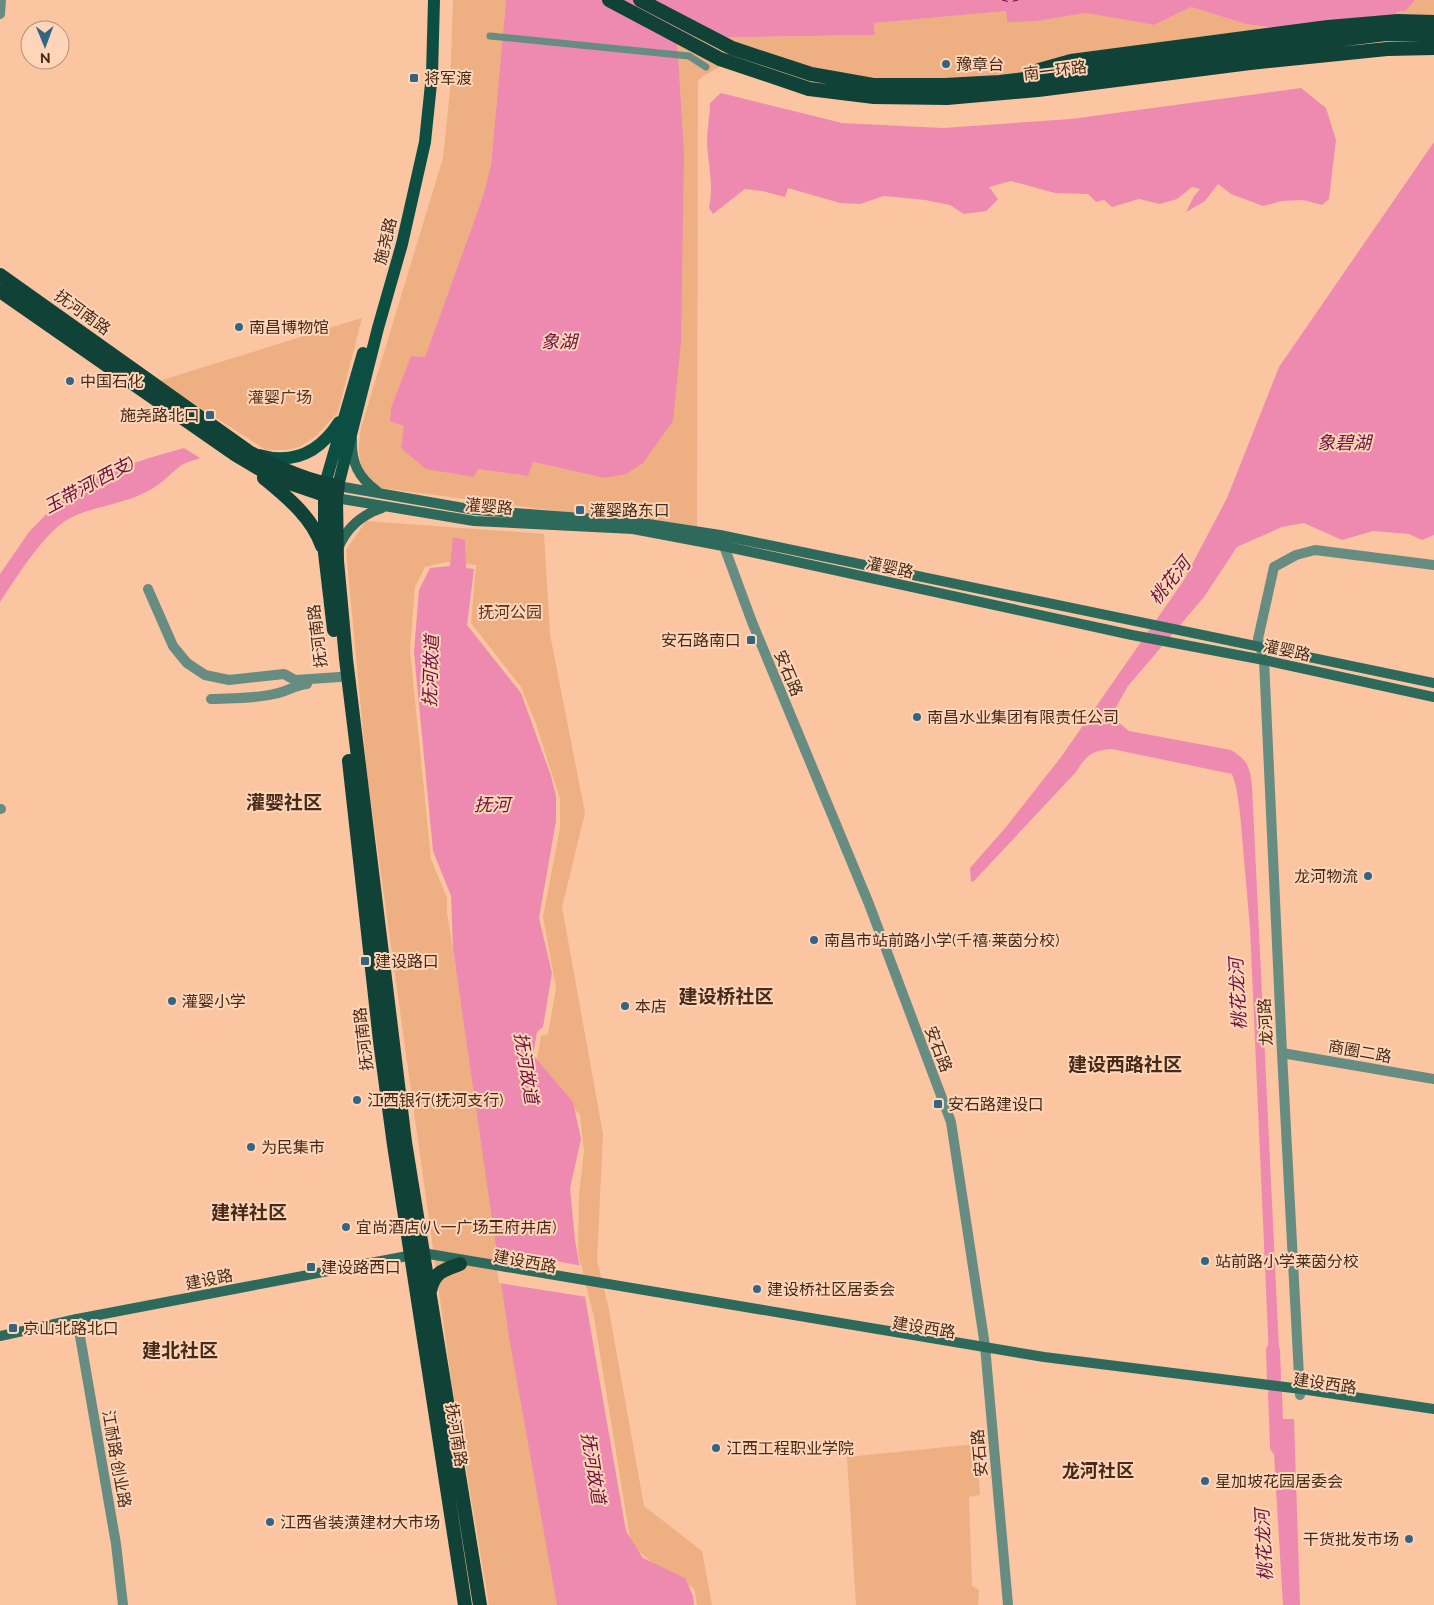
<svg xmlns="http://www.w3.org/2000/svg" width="1434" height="1605" font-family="Raleway,'Noto Sans SC',sans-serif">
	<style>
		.green { fill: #eeaf82 }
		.water { fill: #ee8aaf }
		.pier { fill: #fac5a0 }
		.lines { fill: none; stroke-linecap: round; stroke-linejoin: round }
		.river { stroke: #ee8aaf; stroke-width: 14 }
		.ferry { stroke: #6a123d; stroke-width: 1; stroke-dasharray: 6 5; stroke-linecap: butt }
		.pedestrian { stroke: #678c82; stroke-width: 7 }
		.minor { stroke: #678c82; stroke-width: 10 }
		.tertiary { stroke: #678c82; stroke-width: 10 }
		.secondary { stroke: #2e6a5c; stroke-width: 10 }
		.primary { stroke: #0c4f42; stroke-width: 12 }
		.trunk { stroke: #104238; stroke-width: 14 }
		.poi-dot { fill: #336583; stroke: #fed5b9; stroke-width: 2 }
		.labels { text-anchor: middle; stroke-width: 4; stroke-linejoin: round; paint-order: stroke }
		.poi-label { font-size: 16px; fill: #452b18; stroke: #fed5b9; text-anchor: start }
		.street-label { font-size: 16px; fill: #452b18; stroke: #fed5b9 }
		.park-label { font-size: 16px; fill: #57351b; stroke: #fed5b9 }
		.water-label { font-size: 18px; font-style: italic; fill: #6a123d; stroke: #fed5b9 }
		.neighbourhood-label { font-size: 18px; font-weight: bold; fill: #452b18; stroke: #fed5b9 }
		.quarter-label { font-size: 19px; font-weight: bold; fill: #452b18; stroke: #fed5b9 }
	</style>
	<rect width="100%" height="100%" fill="#fac5a0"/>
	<path class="green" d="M453 0H506L491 165 482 199 425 357 411 356 404 426 458 474 474 477 477 469 528 476 532 462 604 478 684 151 677 38 875 35 874 23 1006 11 1007 21H1037L1086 13 1154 25 1191 7 1246 24 1282 29 1406 11 1415 0H1434V20L1092 80 822 87 736 58 703 76 698 81 697 529 381 488C357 470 357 457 361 428L443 158 450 90Z
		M362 318 338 412 316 436 299 447 285 450H266L159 381Z
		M366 521 544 534 550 634 585 813 562 907 603 1134 597 1260 608 1305 644 1506 702 1551 712 1605H697L694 1588 666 1575 631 1544 594 1317 578 1254 579 1195 584 1151 580 1115 536 1065 541 1036 548 1034 556 988 543 917 560 828V799L536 724 521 687 471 623 476 565 447 562 425 567 415 587 410 650 431 859 447 898V913L559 1605H489L451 1378 367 773 346 550Z
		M976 1444 980 1495 969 1497 972 1586 979 1590 978 1605H856L847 1457Z"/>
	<path class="water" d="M506 0H1415L1406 11 1396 12V15L1282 29 1246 24 1191 7 1154 25 1086 13 1037 21 1007 22 1006 11 874 23 875 35 677 38 684 151 681 342 673 421 643 463 626 474 604 478 533 462 528 476 478 469 474 477 426 469 401 448 404 426 390 421 391 408 411 356 425 357 482 199 491 165Z
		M1301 88 1326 108 1336 140 1329 199 1322 205 1303 200 1282 201 1263 206 1231 194 1218 184 1205 201 1186 212 1194 196 1200 189 1192 187 1177 199 1160 204 1139 199 1112 207 1104 200 1096 202 1088 194 1055 193 1011 181 989 187 998 199 986 211 964 214 950 205 925 200 884 196 860 204 840 203 788 188 785 197 762 191 745 189 713 214 709 208C714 185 708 164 707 142 707 129 710 116 710 103L721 93 842 123 943 128 1071 119Z
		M1434 142V535L1422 540 1409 534 1373 531 1342 540 1304 523 1282 527 1237 547 1204 597 1128 686 1116 707 1118 722 1129 731 1231 750C1248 760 1250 768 1252 786L1279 1349 1270 1380 1250 928 1240 813 1236 786 1232 774 1112 749C1092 750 1086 756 1076 772L974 881 971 882 970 868 1006 827 1061 757 1184 580 1227 498 1279 367Z
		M184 448 200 458C193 461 185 462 179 467 168 476 159 486 146 492 123 504 97 506 74 516 46 528 17 577 0 602V574L29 532 61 499 74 489 110 471 149 458Z
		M453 537 465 540 466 568 474 569 467 625 521 693 551 776 556 796V821L539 918 552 973 543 1027 537 1032 533 1055 573 1102 581 1139 570 1188 575 1240 626 1531 643 1558 685 1578 693 1596 694 1605H557L509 1337 453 948 451 896 433 851 414 652 419 590 430 568 450 566Z
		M1281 1419H1294L1300 1605H1283L1273 1438Z"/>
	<path class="pier" d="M494 1249 582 1266 587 1297 499 1283Z"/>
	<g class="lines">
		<path class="river" d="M1273 1350 1274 1379
			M1275 1393 1277 1447"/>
		<path class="ferry" d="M1002 0 1010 2 1018 0"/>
		<path class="pedestrian" d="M490 36 689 56 706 67"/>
		<path class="minor" d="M0 14 1 0
			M148 589 173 646 187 663 205 675 229 680 284 674 295 680 340 677
			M211 699C231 698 254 699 274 694 286 692 295 685 307 684
			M0 809H1
			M1282 1053 1434 1079
			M77 1319 116 1544 123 1605
			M1300 1395 1282 1053 1264 660 1258 639 1274 567 1296 555 1315 550 1434 565"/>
		<path class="tertiary" d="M721 538 752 622 869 904 951 1122 985 1346 1008 1605"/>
		<path class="secondary" d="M352 440C351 463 359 478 377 491
			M338 486 475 510 635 522 720 535 1434 683
			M336 498 474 521 633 529 723 546 1132 635 1264 660 1434 697
			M338 549C346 528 361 515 382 508
			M0 1336 77 1319 423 1253 1044 1357 1301 1389 1434 1409"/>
		<path class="primary" d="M259 455C294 465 320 452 339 422
			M325 484 363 353
			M338 486 378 328 402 244 425 142 432 74 434 0"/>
		<path class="trunk" d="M609 0 720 59 809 89 874 97 947 98 1038 90 1250 63 1387 49 1434 48
			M640 0 732 48 811 74 873 85H945L1000 82 1386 34 1434 35
			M1039 70 1071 61 1328 27 1398 21 1434 22
			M0 275 249 452C276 467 306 481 338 486L336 498 337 561 346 659 405 1142 480 1605
			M0 291 236 455 275 478 331 497
			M264 478C287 497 312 517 322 546
			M325 484V553L334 630
			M349 761 380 1041 394 1145 465 1605
			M430 1291C434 1272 443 1270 460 1264"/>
	</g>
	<g class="poi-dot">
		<circle cx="946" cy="64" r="5"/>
		<rect x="409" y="73" width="10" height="10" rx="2.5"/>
		<circle cx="239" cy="327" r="5"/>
		<circle cx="70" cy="381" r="5"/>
		<rect x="205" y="410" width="10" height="10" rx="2.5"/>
		<rect x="575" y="505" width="10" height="10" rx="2.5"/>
		<rect x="746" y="635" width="10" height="10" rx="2.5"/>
		<circle cx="917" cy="717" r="5"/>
		<circle cx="1368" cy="876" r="5"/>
		<circle cx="814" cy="940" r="5"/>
		<rect x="360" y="956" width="10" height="10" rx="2.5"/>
		<circle cx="172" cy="1001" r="5"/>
		<circle cx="625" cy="1006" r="5"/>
		<circle cx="357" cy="1100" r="5"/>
		<rect x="933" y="1099" width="10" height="10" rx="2.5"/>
		<circle cx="251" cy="1147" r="5"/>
		<circle cx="346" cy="1227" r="5"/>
		<circle cx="1205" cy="1261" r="5"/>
		<rect x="306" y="1262" width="10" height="10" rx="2.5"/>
		<circle cx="757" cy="1289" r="5"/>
		<rect x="8" y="1323" width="10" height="10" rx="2.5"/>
		<circle cx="716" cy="1448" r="5"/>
		<circle cx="1205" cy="1481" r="5"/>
		<circle cx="270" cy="1522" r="5"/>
		<circle cx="1409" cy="1539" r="5"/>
	</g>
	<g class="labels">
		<g class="poi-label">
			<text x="956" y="70">豫章台</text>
			<text x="424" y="84">将军渡</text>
			<text x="249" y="333">南昌博物馆</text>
			<text x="80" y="387">中国石化</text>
			<text x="200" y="421" text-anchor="end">施尧路北口</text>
			<text x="590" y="516">灌婴路东口</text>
			<text x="741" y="646" text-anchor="end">安石路南口</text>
			<text x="927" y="723">南昌水业集团有限责任公司</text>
			<text x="1358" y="882" text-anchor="end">龙河物流</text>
			<text x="824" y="946">南昌市站前路小学(千禧·莱茵分校)</text>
			<text x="375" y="967">建设路口</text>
			<text x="182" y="1007">灌婴小学</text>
			<text x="635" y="1012">本店</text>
			<text x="367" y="1106">江西银行(抚河支行)</text>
			<text x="948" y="1110">安石路建设口</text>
			<text x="261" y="1153">为民集市</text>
			<text x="356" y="1233">宜尚酒店(八一广场王府井店)</text>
			<text x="1215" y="1267">站前路小学莱茵分校</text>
			<text x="321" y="1273">建设路西口</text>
			<text x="767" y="1295">建设桥社区居委会</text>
			<text x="23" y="1334">京山北路北口</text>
			<text x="726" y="1454">江西工程职业学院</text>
			<text x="1215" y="1487">星加坡花园居委会</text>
			<text x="280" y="1528">江西省装潢建材大市场</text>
			<text x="1399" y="1545" text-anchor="end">干货批发市场</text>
		</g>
		<g class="street-label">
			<text transform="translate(1055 70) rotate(-7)" y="6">南一环路</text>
			<text transform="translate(385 241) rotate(-76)" y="6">施尧路</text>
			<text transform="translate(83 312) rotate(36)" y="6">抚河南路</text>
			<text transform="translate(489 506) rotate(5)" y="6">灌婴路</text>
			<text transform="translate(890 567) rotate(12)" y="6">灌婴路</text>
			<text transform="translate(317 636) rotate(-97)" y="6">抚河南路</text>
			<text transform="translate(1287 650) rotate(12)" y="6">灌婴路</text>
			<text transform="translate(789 673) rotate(67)" y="6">安石路</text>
			<text transform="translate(1265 1022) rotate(-93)" y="6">龙河路</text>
			<text transform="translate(363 1039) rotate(-97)" y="6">抚河南路</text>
			<text transform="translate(939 1049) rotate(69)" y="6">安石路</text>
			<text transform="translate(1360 1051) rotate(10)" y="6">商圈二路</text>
			<text transform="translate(525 1261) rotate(10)" y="6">建设西路</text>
			<text transform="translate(209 1279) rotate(-11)" y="6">建设路</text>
			<text transform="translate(924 1327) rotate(9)" y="6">建设西路</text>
			<text transform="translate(1325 1383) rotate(8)" y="6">建设西路</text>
			<text transform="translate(457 1435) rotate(81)" y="6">抚河南路</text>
			<text transform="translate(979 1453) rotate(-95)" y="6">安石路</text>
			<text transform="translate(117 1459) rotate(80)" y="6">江耐路·创业路</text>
		</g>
		<g class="park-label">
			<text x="280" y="403">灌婴广场</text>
			<text x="510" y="618">抚河公园</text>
		</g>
		<g class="water-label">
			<text x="559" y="348">象湖</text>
			<text x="1344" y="449">象碧湖</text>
			<text transform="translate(89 485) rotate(-28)" y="6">玉带河(西支)</text>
			<text transform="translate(1170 581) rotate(-51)" y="6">桃花河</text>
			<text transform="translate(431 671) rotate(-88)" y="6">抚河故道</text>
			<text x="492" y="811">抚河</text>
			<text transform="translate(1238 994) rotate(-93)" y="6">桃花龙河</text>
			<text transform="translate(526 1068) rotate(81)" y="6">抚河故道</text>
			<text transform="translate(593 1468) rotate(81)" y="6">抚河故道</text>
			<text transform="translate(1264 1545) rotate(-93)" y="6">桃花龙河</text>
		</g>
		<g class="neighbourhood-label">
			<text x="1098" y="1477">龙河社区</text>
		</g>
		<g class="quarter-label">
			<text x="284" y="809">灌婴社区</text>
			<text x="726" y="1003">建设桥社区</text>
			<text x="1125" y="1071">建设西路社区</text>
			<text x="249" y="1219">建祥社区</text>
			<text x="180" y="1357">建北社区</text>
		</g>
	</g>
	<g transform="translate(45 45) rotate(179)"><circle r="24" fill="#fed5b9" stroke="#b49179"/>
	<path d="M0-4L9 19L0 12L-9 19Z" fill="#336583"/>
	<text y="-8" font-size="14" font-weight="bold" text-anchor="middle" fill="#452b18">N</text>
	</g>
</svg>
